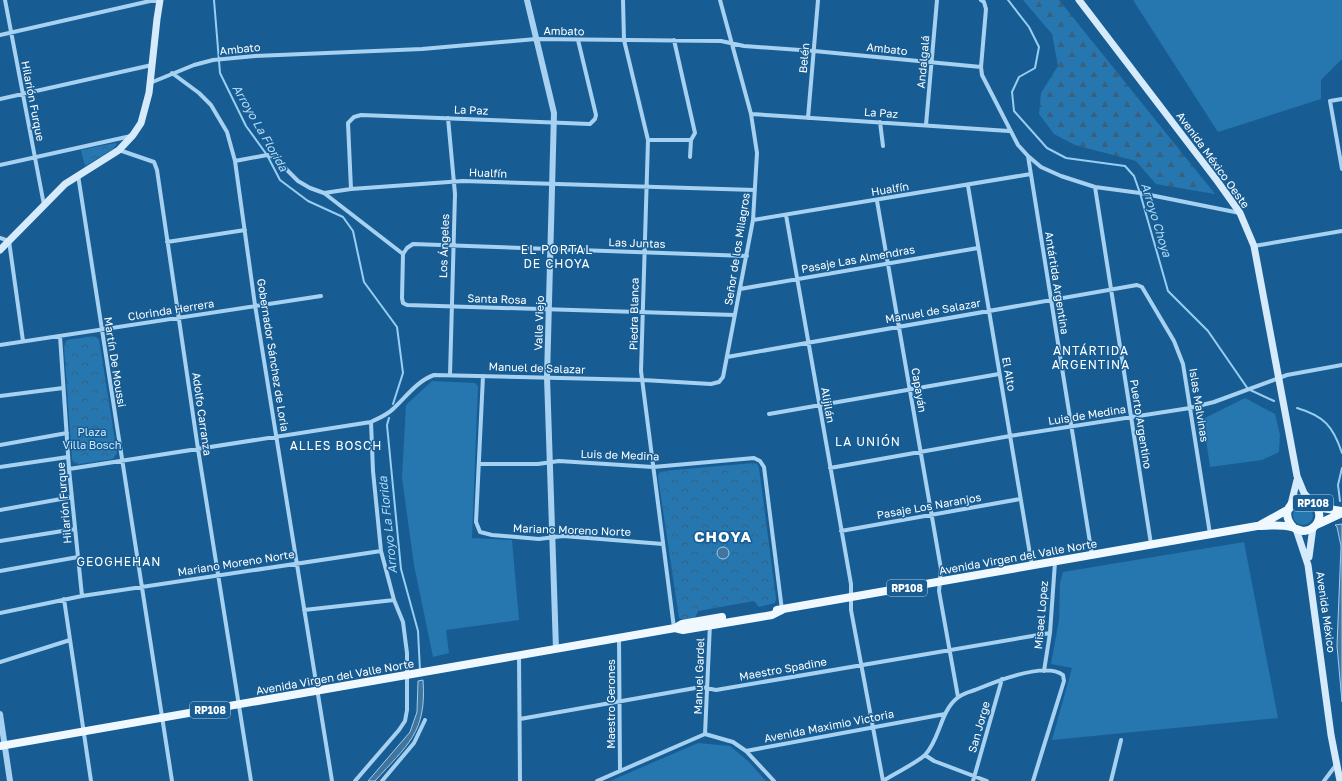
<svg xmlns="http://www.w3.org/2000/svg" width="1342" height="781" font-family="'Golos Text',sans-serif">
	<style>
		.grass { fill: #2676b0 }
		.forest { fill: url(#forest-firs) }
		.park { fill: url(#park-crowns) }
		.water { fill: #43759c; stroke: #99cef3 }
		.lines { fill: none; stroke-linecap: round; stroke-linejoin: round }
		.stream { stroke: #99cef3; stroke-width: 2 }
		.minor { stroke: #a7d1f1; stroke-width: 4 }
		.tertiary { stroke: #a7d1f1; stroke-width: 6 }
		.secondary { stroke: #d5eafb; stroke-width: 7 }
		.primary { stroke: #f0f8ff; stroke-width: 8 }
		.labels { text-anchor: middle; stroke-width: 3; stroke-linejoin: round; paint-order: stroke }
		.shield { fill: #175d94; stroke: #b9cedf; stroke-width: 1 }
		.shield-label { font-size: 10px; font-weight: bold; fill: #fff }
		.street-label { font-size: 11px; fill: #fff; stroke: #175d94 }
		.park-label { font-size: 11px; fill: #cee8fc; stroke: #175d94 }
		.water-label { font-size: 12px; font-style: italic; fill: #b3dbf7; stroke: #175d94 }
		.neighbourhood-label { font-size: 12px; letter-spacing: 1px; fill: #fff; stroke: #175d94 }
		.district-label { font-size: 15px; font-weight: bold; letter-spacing: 1px; fill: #fff; stroke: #175d94 }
	</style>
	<defs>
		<pattern id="forest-firs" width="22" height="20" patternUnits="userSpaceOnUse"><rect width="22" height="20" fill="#2676b0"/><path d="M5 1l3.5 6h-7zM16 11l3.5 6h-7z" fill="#39617e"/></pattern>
		<pattern id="park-crowns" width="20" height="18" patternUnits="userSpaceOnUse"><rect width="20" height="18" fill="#2676b0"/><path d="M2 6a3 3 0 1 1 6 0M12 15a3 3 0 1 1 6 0" fill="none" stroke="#39617e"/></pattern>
	</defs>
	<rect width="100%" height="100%" fill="#175d94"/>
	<path class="grass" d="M1133 0H1342V59L1321 80V99L1218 132Z
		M432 381 475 383 478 386 472 538 512 540 519 620 446 630 449 653 433 657 414 565 402 478 406 405Z
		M1245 398 1275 414 1280 435 1279 452 1262 460 1210 467 1203 419Z
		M1293 515a10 10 0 1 1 20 0a10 10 0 1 1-20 0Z
		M1244 542 1278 718 1052 740 1072 668 1051 664 1059 620 1060 583 1063 572Z
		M698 743 730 746 749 762 766 781H610Z"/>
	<path class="forest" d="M1023 0H1059L1215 194 1156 184 1136 161 1075 145 1054 134 1039 114 1041 93 1058 66 1052 34Z"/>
	<path class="park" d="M115 143 117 144 113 149 85 166 81 150Z
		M94 336 99 339 117 453 113 459 79 464 74 463 72 459 64 346 67 340Z
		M753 463 757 464 759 468 776 598 775 603 759 607 754 601 698 611 695 618 685 620 679 618 658 477 659 473 663 471Z"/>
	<path class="water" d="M1342 524V702L1337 646 1341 546 1337 527 1335 525Z
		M717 553a6 6 0 1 1 12 0a6 6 0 1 1-12 0Z
		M423 680C427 733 407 745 375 781H368L410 732 417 712 418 681Z"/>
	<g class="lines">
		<path class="stream" d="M214 0 220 73 246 126 267 155 280 180 308 201 343 217 353 231 364 282 397 327 403 373 393 404
			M1008 0 1029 27 1039 47 1035 68 1019 77 1012 92 1014 111 1047 148 1066 158 1125 166 1134 176 1140 193 1168 291 1208 331 1248 389 1274 401
			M1297 408C1324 416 1333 426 1342 453
			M389 418 387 425 401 569 418 631 420 671
			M1340 501 1338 485 1342 468"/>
		<path class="minor" d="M5 0 44 205
			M623 0 624 40 648 140 641 371 674 628
			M981 0 984 2 986 9 981 67 982 75 1018 145 1028 156 1041 167 1061 176 1095 187 1140 193 1240 213
			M0 35 150 1H160
			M674 40 695 133 691 140 690 157
			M172 73 199 93 211 105 227 132 235 161 255 305 332 781
			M150 83 194 65 213 60 255 56 422 49 536 39 721 41 744 46 814 51 981 67
			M0 99 152 65
			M1342 99 1330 101 1342 169
			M751 114 1009 131
			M448 118 455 194 450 375
			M808 118 818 0
			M880 122 883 146
			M926 125 937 0
			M648 140H691
			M119 150 154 162 157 170 198 449 251 781
			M1028 156 1092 555
			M235 161 267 155 274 157 298 181 310 188 324 193 351 189 463 181 755 190
			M0 165 131 136
			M78 175 172 781
			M968 186 1032 566
			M1095 187 1151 544
			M351 189 348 123 354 117 361 115 590 124 595 119 596 115 578 40
			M324 193 403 254
			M877 201 941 569 939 591 958 697
			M786 215 851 584V610L883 781
			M753 220 1031 174
			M0 238 9 241 23 341
			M167 242 245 230
			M1254 246 1342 231
			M740 289 978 248
			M735 315 407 305 403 303 402 298 403 254 407 248 413 244 747 256
			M60 336 69 469 82 596
			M0 345 321 296
			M727 357 1137 285 1142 287 1174 341 1183 364 1210 534
			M483 376 476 522 480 532 492 535 539 539 563 536 663 544
			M0 396 63 388
			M769 414 999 374
			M0 445 67 433
			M479 464H538L559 461 653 467 754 458 760 461 764 467 782 610
			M0 467 68 457
			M830 468 1010 436 1190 408 1214 402 1287 375 1342 365
			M69 469 371 422C379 418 387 415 393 409 406 397 417 381 434 375L643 380 711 384 719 382 723 377 753 220 757 153 751 114 720 0
			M0 510 72 497
			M841 531 1020 499
			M0 541 75 529
			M0 571 78 557
			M64 599 91 781
			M304 610 394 600
			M0 613 82 596 381 551
			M619 638 620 770
			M519 655 520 781
			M0 662 70 640
			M1044 671 1050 633 1055 562
			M520 719 701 687 716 690 1050 633
			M705 734 710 624
			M746 751 945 714
			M925 755 934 761 987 781
			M355 781 399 730 405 721 407 710V653L403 622 394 600 381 551 373 471 371 422
			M382 781 414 743 425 720
			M597 781 705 734 733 742 746 751 774 781
			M883 781C895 773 915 764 925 755 940 739 940 713 956 699 961 694 969 692 975 690 994 682 1045 661 1063 675L1064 681 1033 781
			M973 781 1002 679
			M1111 781 1121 740
			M1324 781 1336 765"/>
		<path class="tertiary" d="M527 0 554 113 547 377 556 649
			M0 714 10 781"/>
		<path class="secondary" d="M1079 0 1218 182 1240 213 1254 246 1297 476 1304 493 1310 500
			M0 250 65 184 119 150 133 135 141 123 149 93 157 19 160 0
			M1291 504 1297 480
			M1296 529 1308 565 1331 735 1340 781
			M1309 557 1313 527"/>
		<path class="primary" d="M1314 503 1322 508 1342 511
			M1260 525 1289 509
			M1316 525 1342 513
			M777 610 1257 526C1268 526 1280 524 1291 527 1295 528 1298 530 1303 531 1307 531 1311 529 1314 527 1318 523 1320 518 1319 513 1315 486 1272 503 1293 527
			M675 628 682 624 722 617
			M0 746 675 628 683 630 772 615 782 610"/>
	</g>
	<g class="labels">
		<g class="shield">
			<rect x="1293" y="495" width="40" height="16" rx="3"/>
			<rect x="887" y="580" width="40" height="16" rx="3"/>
			<rect x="190" y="702" width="40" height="16" rx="3"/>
		</g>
		<g class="shield-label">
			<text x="1313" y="507">RP108</text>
			<text x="907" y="592">RP108</text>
			<text x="210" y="714">RP108</text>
		</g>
		<g class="street-label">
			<text transform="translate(564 31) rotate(1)" y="4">Ambato</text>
			<text transform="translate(240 49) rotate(-6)" y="4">Ambato</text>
			<text transform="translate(887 49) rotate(6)" y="4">Ambato</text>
			<text transform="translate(804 58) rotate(-85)" y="4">Belén</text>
			<text transform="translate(923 62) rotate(-85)" y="4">Andalgalá</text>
			<text transform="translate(33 101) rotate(79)" y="4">Hilarión Furque</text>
			<text transform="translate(471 110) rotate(2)" y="4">La Paz</text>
			<text transform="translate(881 113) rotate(4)" y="4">La Paz</text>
			<text transform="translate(1213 160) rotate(54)" y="4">Avenida México Oeste</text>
			<text transform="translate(488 173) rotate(2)" y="4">Hualfín</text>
			<text transform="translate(890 189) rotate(-9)" y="4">Hualfín</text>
			<text transform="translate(637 243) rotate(2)" y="4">Las Juntas</text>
			<text transform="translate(444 246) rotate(-88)" y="4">Los Ángeles</text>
			<text transform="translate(737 249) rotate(-81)" y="4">Señor de los Milagros</text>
			<text transform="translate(858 259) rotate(-10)" y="4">Pasaje Las Almendras</text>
			<text transform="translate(1057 283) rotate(81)" y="4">Antártida Argentina</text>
			<text transform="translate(497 299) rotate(2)" y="4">Santa Rosa</text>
			<text transform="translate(171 310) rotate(-9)" y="4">Clorinda Herrera</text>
			<text transform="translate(933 311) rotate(-10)" y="4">Manuel de Salazar</text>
			<text transform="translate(634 314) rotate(-89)" y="4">Piedra Blanca</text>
			<text transform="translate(539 323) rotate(-88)" y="4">Valle Viejo</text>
			<text transform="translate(273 355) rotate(81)" y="4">Gobernador Sánchez de Loria</text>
			<text transform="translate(115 362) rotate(81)" y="4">Martín De Moussi</text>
			<text transform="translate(537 368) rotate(2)" y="4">Manuel de Salazar</text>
			<text transform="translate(1009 374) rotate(80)" y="4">El Alto</text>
			<text transform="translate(919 390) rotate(80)" y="4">Capayán</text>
			<text transform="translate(828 405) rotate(80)" y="4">Alijilán</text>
			<text transform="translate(1199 405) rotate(81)" y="4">Islas Malvinas</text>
			<text transform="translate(202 414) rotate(82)" y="4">Adolfo Carranza</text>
			<text transform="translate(1087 415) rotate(-9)" y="4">Luis de Medina</text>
			<text transform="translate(1141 424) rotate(81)" y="4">Puerto Argentino</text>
			<text transform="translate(620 455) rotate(2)" y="4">Luis de Medina</text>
			<text transform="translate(64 503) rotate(-95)" y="4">Hilarión Furque</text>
			<text transform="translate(929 506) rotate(-10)" y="4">Pasaje Los Naranjos</text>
			<text transform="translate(572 530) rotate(2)" y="4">Mariano Moreno Norte</text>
			<text transform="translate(1018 557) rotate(-10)" y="4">Avenida Virgen del Valle Norte</text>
			<text transform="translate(236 563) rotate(-9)" y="4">Mariano Moreno Norte</text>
			<text transform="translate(1326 612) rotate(82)" y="4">Avenida México</text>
			<text transform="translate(1041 615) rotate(-85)" y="4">Misael Lopez</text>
			<text transform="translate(783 669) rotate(-10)" y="4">Maestro Spadine</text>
			<text transform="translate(699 676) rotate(-88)" y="4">Manuel Gardel</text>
			<text transform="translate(335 677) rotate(-10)" y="4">Avenida Virgen del Valle Norte</text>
			<text transform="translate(611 704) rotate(-90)" y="4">Maestro Gerones</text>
			<text transform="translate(829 726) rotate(-11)" y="4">Avenida Maximio Victoria</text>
			<text transform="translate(979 727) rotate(-74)" y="4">San Jorge</text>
		</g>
		<g class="park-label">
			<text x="92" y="436">Plaza<tspan x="92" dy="13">Villa Bosch</tspan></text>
		</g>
		<g class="water-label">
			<text transform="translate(260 128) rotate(60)" y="4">Arroyo La Florida</text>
			<text transform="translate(1156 220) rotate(73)" y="4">Arroyo Choya</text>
			<text transform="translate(388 525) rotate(-96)" y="4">Arroyo La Florida</text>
		</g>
		<g class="neighbourhood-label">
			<text x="557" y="254">EL PORTAL<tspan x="557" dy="14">DE CHOYA</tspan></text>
			<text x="1091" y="355">ANTÁRTIDA<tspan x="1091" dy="14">ARGENTINA</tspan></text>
			<text x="868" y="446">LA UNIÓN</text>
			<text x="336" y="450">ALLES BOSCH</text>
			<text x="119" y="566">GEOGHEHAN</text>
		</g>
		<g class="district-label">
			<text x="723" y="542">CHOYA</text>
		</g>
	</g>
</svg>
